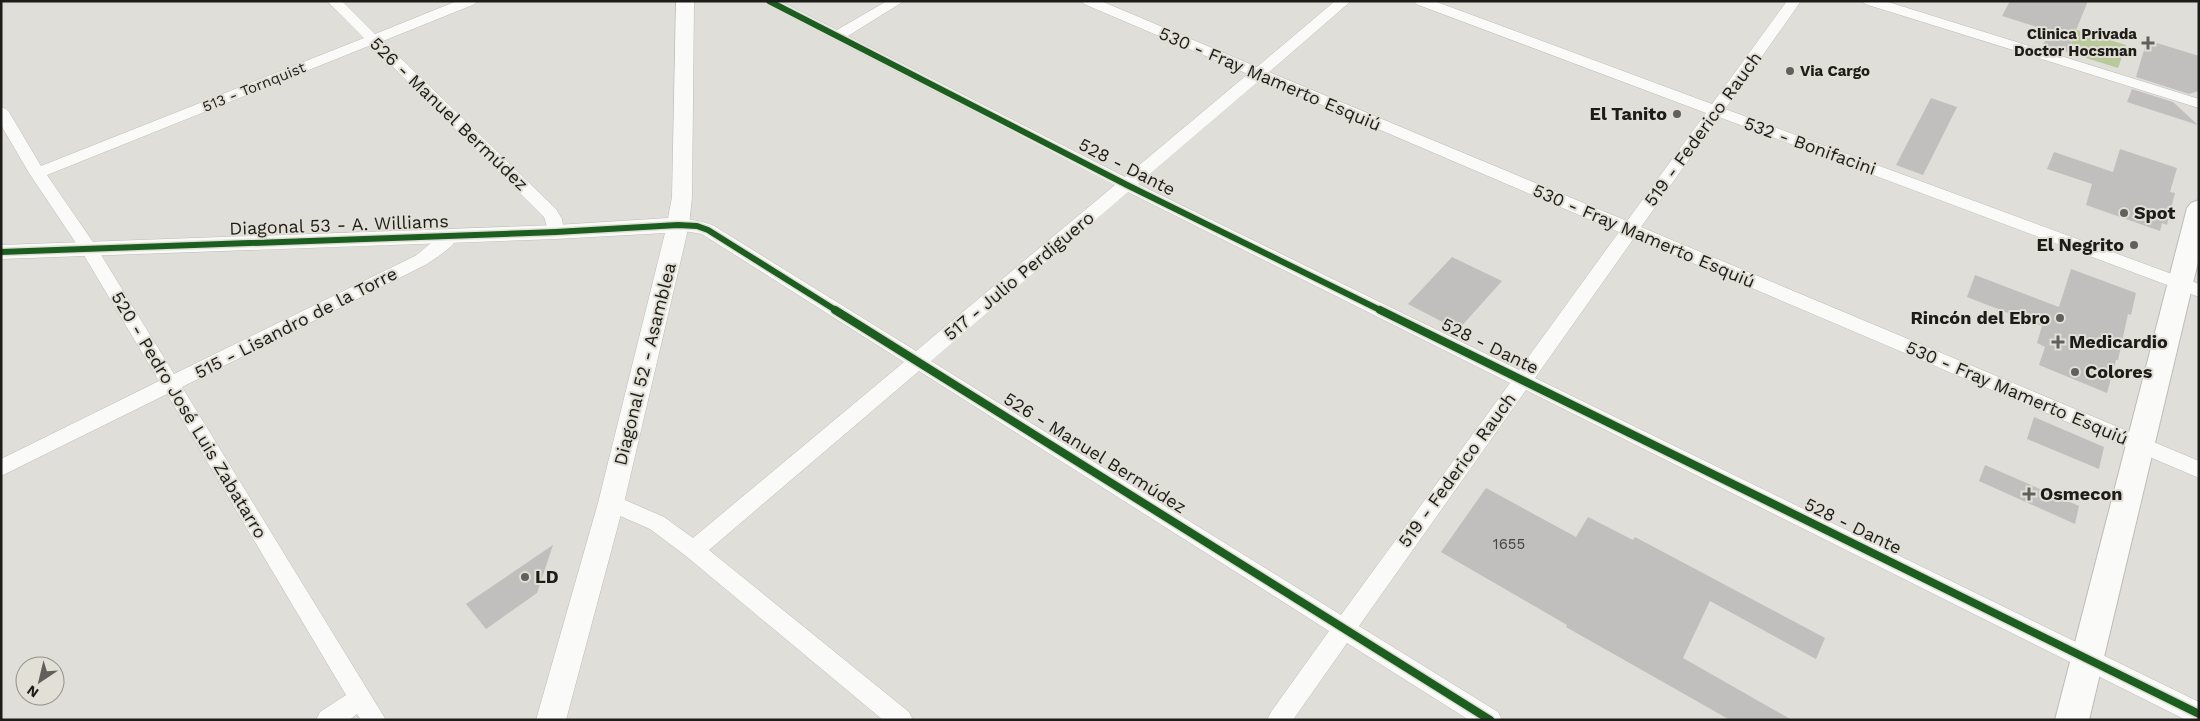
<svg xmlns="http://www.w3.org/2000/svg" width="2200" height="721" font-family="'Work Sans',sans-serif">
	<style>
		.green { fill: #b8ca99 }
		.building { fill: #c0bfbe }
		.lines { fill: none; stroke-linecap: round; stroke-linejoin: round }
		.minor-casing { stroke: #bdbcb8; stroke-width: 1 }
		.tertiary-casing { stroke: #bdbcb8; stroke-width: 1 }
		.secondary-casing { stroke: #bdbcb8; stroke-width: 2 }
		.minor { fill: #fafaf9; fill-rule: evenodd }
		.tertiary { fill: #fafaf9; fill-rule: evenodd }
		.secondary { fill: #fafaf9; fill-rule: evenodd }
		.cycleway-far1-casing { stroke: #e2dfd6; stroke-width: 9 }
		.cycleway-casing { stroke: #e2dfd6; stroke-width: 11 }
		.cycleway-far1 { stroke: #1b5e20; stroke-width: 6 }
		.cycleway { stroke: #1b5e20; stroke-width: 8 }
		.poi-dot { fill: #61605c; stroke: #e2dfd6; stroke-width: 2 }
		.labels { text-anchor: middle; stroke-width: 4; stroke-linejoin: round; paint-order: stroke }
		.far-poi-label { font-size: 15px; font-weight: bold; fill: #1d1c19; stroke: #e2dfd6; text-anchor: end }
		.far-street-label { font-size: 15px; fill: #1d1c19; stroke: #e2dfd6 }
		.number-label { font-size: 15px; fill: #464542 }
		.street-label { font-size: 18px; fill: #1d1c19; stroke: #e2dfd6 }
		.poi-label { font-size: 18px; font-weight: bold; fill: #1d1c19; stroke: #e2dfd6; text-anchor: start }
	</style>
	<rect width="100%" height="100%" fill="#dfded9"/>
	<path class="green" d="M2077 30 2126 45 2118 68 2067 52Z"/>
	<path class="building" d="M2010 1H2088L2067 52 2043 45 2050 31 2002 16Z
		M2147 40 2199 56V91L2189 94 2136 77Z
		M2132 89 2173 102 2198 125 2127 102Z
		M1931 98 1957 107 1923 175 1896 165Z
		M2120 149 2177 168 2170 192 2175 193 2167 225 2162 223 2160 231 2086 205 2092 184 2047 169 2054 152 2113 172Z
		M1452 257 1502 281 1458 330 1408 304Z
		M2071 269 2136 293 2131 315 2128 314 2118 360H2116L2107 393 2039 365 2045 347 2037 343 2042 326 1967 297 1975 275 2059 307Z
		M2034 417 2104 447 2099 469 2027 439Z
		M1985 465 2079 506 2075 524 1979 481Z
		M1486 488 1576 537 1588 517 1633 540 1635 537 1825 638 1816 659 1710 601 1683 658 1792 720H1730L1566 627 1567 625 1441 552Z
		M553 545 537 593 486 629 466 604Z"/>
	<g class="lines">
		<defs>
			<path id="minor" d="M327 1H342L375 34 457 1H477L475 4 383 41 556 209 562 219 564 232 562 236 556 238 550 236 544 217 371 45 47 175 95 245 174 374 415 256C427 248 444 228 457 232L459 236C452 248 439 256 427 264L182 387 386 720H361L357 714 349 720H316L320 712 346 695 167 394 1 476V459L159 381 82 252 29 173 1 125V107L6 109 9 112 41 166 364 38Z
				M762 1H780L837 30 887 1H904L848 36 1125 177 1248 74 1084 4 1082 1H1101L1257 67 1335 1H1351L1269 72 1627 221 1706 113 1416 4 1414 1H1434L1712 104 1787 1H1801L1725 109 2199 284V297L1719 117 1641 227 2199 461V478L1634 238 1535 378 2199 702V720H2186L1526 390 1359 626 1498 712 1502 720H1469L1347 643 1293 720H1267L1271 712 1329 631 919 371 709 550 909 712 913 720H883L686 556 650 529 604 509 601 503 604 497 611 494 618 497 664 517 693 538 904 362 702 234 672 229 670 225 672 221C686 217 701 221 714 226L916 351 1115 185ZM1261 79 1619 232 1519 370 1138 184ZM1128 192 1510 383 1341 615 931 361Z
				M1863 1H1885L2199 99V108L1865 4Z"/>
			<path id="tertiary" d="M676 1H694L692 197 689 225 624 503 566 720H536L598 503 665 233 556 239 1 259V245L556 225 668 218 672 197Z"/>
			<path id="secondary" d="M2199 200V258L2089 720H2055L2187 208 2191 203Z"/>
		</defs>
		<use href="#minor" class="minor-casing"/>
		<use href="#tertiary" class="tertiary-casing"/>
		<use href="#secondary" class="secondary-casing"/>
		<use href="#minor" class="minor"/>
		<use href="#tertiary" class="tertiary"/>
		<use href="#secondary" class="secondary"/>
		<defs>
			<path id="cycleway-far1" d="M769 1 1127 185 1382 311
				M1 252 556 232 678 225 697 226 708 230 837 311"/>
			<path id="cycleway" d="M835 310 1490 720
				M1380 310 2199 714"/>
		</defs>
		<use href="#cycleway-far1" class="cycleway-far1-casing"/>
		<use href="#cycleway" class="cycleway-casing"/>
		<use href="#cycleway-far1" class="cycleway-far1"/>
		<use href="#cycleway" class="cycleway"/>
	</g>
	<g class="poi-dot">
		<path d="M2145.5 35.5h5v5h5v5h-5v5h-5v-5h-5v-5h5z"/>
		<circle cx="1790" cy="71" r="5"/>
		<circle cx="1677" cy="114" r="5"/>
		<circle cx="2124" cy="213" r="5"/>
		<circle cx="2134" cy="245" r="5"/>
		<circle cx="2060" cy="318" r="5"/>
		<path d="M2055.5 334.5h5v5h5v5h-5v5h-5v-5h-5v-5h5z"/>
		<circle cx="2075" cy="372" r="5"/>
		<path d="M2026.5 486.5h5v5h5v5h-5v5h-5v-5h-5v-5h5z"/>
		<circle cx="525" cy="577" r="5"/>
	</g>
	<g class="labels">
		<g class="far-poi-label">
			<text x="2137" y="39">Clinica Privada<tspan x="2137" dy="17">Doctor Hocsman</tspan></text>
			<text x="1800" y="76" text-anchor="start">Via Cargo</text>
		</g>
		<g class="far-street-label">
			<text transform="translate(254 87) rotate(-22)" y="5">513 - Tornquist</text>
		</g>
		<g class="number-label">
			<text x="1509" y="549">1655</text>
		</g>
		<g class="street-label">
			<text transform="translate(1270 79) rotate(23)" y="6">530 - Fray Mamerto Esquiú</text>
			<text transform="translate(449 114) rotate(44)" y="6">526 - Manuel Bermúdez</text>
			<text transform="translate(1703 129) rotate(-54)" y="6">519 - Federico Rauch</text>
			<text transform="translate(1810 146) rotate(20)" y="6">532 - Bonifacini</text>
			<text transform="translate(1127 167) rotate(27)" y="6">528 - Dante</text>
			<text transform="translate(339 225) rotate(-2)" y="6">Diagonal 53 - A. Williams</text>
			<text transform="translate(1644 236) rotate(23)" y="6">530 - Fray Mamerto Esquiú</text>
			<text transform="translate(1019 276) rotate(-40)" y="6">517 - Julio Perdiguero</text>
			<text transform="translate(296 323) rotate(-27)" y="6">515 - Lisandro de la Torre</text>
			<text transform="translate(1490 346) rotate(26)" y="6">528 - Dante</text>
			<text transform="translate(645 364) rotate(-76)" y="6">Diagonal 52 - Asamblea</text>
			<text transform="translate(2017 393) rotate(23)" y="6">530 - Fray Mamerto Esquiú</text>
			<text transform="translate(189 415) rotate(59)" y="6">520 - Pedro José Luis Zabatarro</text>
			<text transform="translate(1095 453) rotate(32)" y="6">526 - Manuel Bermúdez</text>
			<text transform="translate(1457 470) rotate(-54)" y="6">519 - Federico Rauch</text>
			<text transform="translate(1853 526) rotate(26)" y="6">528 - Dante</text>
		</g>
		<g class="poi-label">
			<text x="1667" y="120" text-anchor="end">El Tanito</text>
			<text x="2134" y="219">Spot</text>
			<text x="2124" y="251" text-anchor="end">El Negrito</text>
			<text x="2050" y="324" text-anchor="end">Rincón del Ebro</text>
			<text x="2069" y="348">Medicardio</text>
			<text x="2085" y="378">Colores</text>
			<text x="2040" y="500">Osmecon</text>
			<text x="535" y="583">LD</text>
		</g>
	</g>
	<rect width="2200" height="721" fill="none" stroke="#1d1c19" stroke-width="5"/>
	<g transform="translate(40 681) rotate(215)"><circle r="24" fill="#e2dfd6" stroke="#93918a"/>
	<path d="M0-4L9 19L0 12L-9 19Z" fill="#61605c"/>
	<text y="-8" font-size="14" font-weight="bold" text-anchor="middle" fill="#1d1c19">N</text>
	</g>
</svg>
